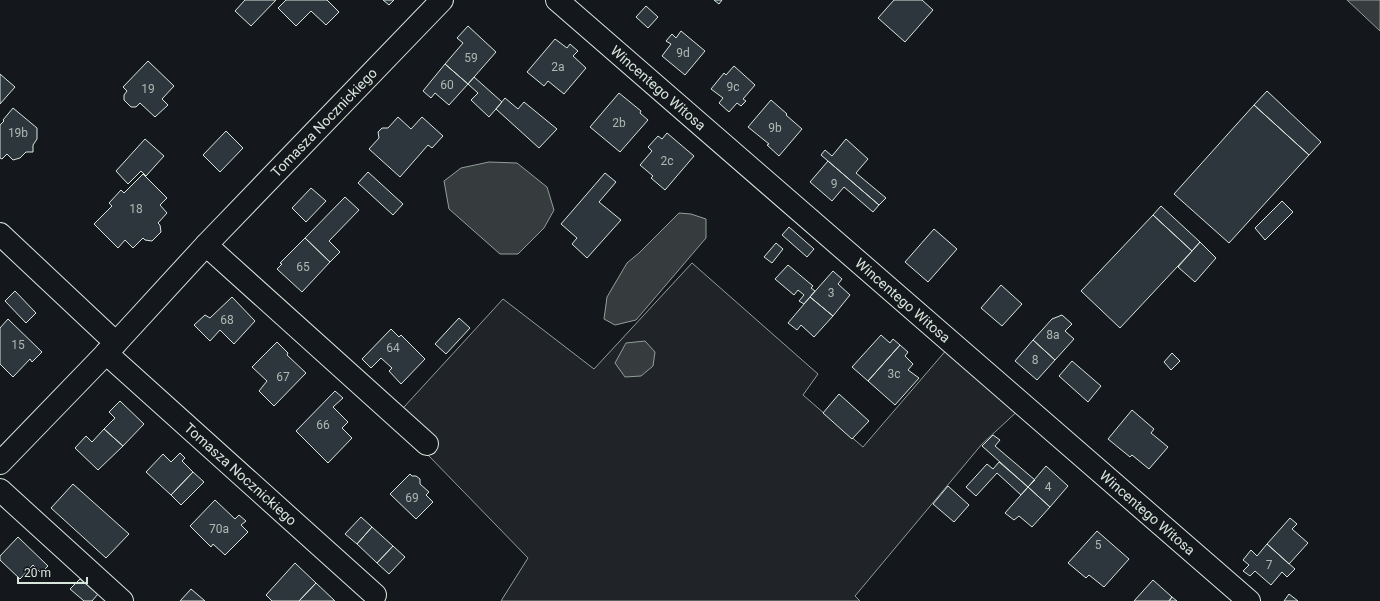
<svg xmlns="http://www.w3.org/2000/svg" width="1380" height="601" font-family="Roboto,sans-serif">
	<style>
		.green { fill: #202428; stroke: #939e99 }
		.water { fill: #363b3e; stroke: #939e99 }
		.building { fill: #2c363c; stroke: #d8e6dc }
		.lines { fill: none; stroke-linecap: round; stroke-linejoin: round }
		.minor-casing { stroke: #d8e6dc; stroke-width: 24 }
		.minor { stroke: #14181c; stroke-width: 22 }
		.labels { text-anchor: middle; stroke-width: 3; stroke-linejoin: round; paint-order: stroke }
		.number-label { font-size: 12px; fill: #adbab4 }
		.street-label { font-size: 14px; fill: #d8e6dc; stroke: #14181c }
	</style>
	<rect width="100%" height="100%" fill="#14181c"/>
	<path class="green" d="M692 263 818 374 803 395 863 447 948 348 1022 407 982 444 855 596 860 601H501L528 558 393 419 503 299 594 369Z"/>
	<path class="water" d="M1347 0H1380V31Z
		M489 162 517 163 547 187 554 210 544 228 518 254H500L449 209 444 181 461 168Z
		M679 213 691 214 706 219V238L636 320 615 325 604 319 607 297 627 263 639 253Z
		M645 341 655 352 653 366 641 376 625 377 615 363 626 343Z"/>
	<path class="building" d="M245 0H276L251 26 235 11Z
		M286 0H327L339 12 326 25 311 11 296 26 278 8Z
		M383 0H394L389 5Z
		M714 0H722L719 4Z
		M894 0H922L933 10 905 42 878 18Z
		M646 6 658 17 648 28 636 17Z
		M468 26 496 52 468 84 445 64 463 43 457 38Z
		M681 31 705 51 685 75 662 56 671 44 666 41 672 34 676 38Z
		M555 39 567 48 570 44 578 51 573 56 586 68 564 94 548 81 544 86 527 72Z
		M148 61 174 86 162 99 168 105 155 117 140 103 136 107H131L124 100V95L127 91 123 87Z
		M445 64 468 84 449 105 435 93 431 98 423 91Z
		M734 66 755 85 743 99 746 101 741 106 737 103 729 112 719 103 723 98 711 89 724 73 726 75Z
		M0 74 15 87 0 104Z
		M474 77 502 102 489 117 471 100 478 93 468 84Z
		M1267 91 1321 142 1309 155 1254 105Z
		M619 93 641 111 640 113 648 120 620 152 590 127Z
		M505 98 518 109 524 102 557 129 539 148 496 109Z
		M771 100 787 114 786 115 802 129 779 156 767 145 769 144 748 127Z
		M1254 105 1309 155 1229 243 1174 194Z
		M13 108 37 128V139L33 145V152H26L20 158 13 160 7 154 2 159 0 158V125L4 121 3 120Z
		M398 117 411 129 422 117 443 136 432 148 428 145 400 177 369 149 379 138 378 132 382 128H388Z
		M226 131 243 148 220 172 203 155Z
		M667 133 694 156 665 190 651 178 653 176 640 165 652 151 648 147 658 136 662 139Z
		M145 139 164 156 146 176 141 171 128 184 116 171Z
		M846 139 868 159 856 173 886 198 879 205 821 155 825 150 832 156Z
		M828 161 879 205 873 212 844 187 832 201 810 182Z
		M368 172 403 204 393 215 358 183Z
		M605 173 616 182 599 202 621 220 587 258 572 244 577 238 561 224Z
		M143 174 167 198 160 205 167 213 158 223 160 225 161 232 152 241 145 240 143 238 133 248 125 240 118 248 94 224 112 206 109 203 121 190 124 193Z
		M311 188 326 201 306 222 292 208Z
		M345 197 359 210 329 241 340 252 330 262 305 238Z
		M1282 201 1293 212 1265 240 1255 228Z
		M1161 206 1200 242 1192 251 1153 215Z
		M1153 215 1192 251 1120 328 1081 291Z
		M789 227 814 249 807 257 782 235Z
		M934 229 957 249 928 282 905 262Z
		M305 238 330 262 302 292 277 269 282 264 280 263Z
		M1200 242 1216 258 1195 282 1178 267Z
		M776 243 783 249 772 263 764 257Z
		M788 265 813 286 811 288 815 291 804 304 799 301 804 295 798 290 794 295 775 279Z
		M833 271 842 279 838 284 850 295 833 316 810 297Z
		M1001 285 1022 304 1002 326 981 308Z
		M15 291 36 313 26 323 5 301Z
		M232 297 255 321 234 344 220 330 210 341 194 325 205 315 210 318Z
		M810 297 833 316 814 337 801 325 797 330 788 323Z
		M1062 315 1072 324 1065 331 1074 339 1055 360 1033 340 1052 319Z
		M459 318 470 328 446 354 435 344Z
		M8 319 42 352 32 362 30 359 13 377 0 364V328Z
		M391 329 399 337 401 335 425 359 401 384 389 371 392 368 381 358 371 368 362 359Z
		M881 335 890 343 893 339 900 345 868 381 852 367Z
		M1033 340 1055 360 1037 380 1015 361Z
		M277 342 288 353 287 355 306 373 274 406 259 391 267 381 252 367Z
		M900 345 908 352 905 356 913 364 908 370 919 378 895 405 868 381Z
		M1172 353 1180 361 1171 370 1164 362Z
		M1072 361 1101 386 1088 402 1059 376Z
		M335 391 343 398 333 407 348 422 342 428 352 438 328 463 296 431Z
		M839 394 869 421 852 439 823 413Z
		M120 401 144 424 123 446 104 429 115 418 109 412Z
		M1132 410 1154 429 1151 433 1168 447 1149 469 1132 455 1130 457 1108 439Z
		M104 429 123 446 98 470 75 448 86 436 92 442Z
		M993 435 1000 440 995 446 1035 480 1028 487 982 446Z
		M180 453 185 458 182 461 193 472 171 495 146 472 163 454 171 462Z
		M999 462 1028 487 1021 495 997 473 976 496 966 487 987 464 993 469Z
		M1046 466 1068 486 1050 507 1028 487Z
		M193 472 204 482 181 505 171 495Z
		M410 474 412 476H416L420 479V484L429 492 426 495 433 502 416 519 390 494Z
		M73 484 129 534 106 558 51 508Z
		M948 486 969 505 954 522 933 504Z
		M1028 487 1050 507 1032 527 1019 516 1014 520 1005 513Z
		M215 500 235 519 239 515 246 521 241 525 248 532 225 555 213 544 211 547 190 526Z
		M361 517 372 527 357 544 345 534Z
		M1290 518 1297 524 1292 529 1308 543 1289 564 1267 544Z
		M372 527 393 546 377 563 357 544Z
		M1097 531 1129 559 1104 587 1089 575 1086 578 1068 563Z
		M18 537 48 566 41 573 33 565 20 579 0 560V556Z
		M1267 544 1295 569 1287 577 1282 572 1271 585 1255 571 1250 576 1243 571 1249 565 1243 560 1251 550 1257 556Z
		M393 546 405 557 389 574 377 563Z
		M295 563 316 583 299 601H272L266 595Z
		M80 579 98 594 92 601H84L70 589Z
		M1153 580 1172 597 1169 601H1134Z
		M316 583 335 601H299Z
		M191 589 205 601H180Z
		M1289 594 1298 601H1284Z
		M1172 597 1177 601H1169Z"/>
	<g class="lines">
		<defs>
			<g id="minor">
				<path id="s1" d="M557 0 1249 601"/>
				<path d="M0 234 116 343"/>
				<path d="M206 245 427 444"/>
				<path id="s2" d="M106 353 375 595"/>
				<path id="s3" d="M0 463 116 343 206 245 442 0"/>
				<path d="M0 490 122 601"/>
			</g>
		</defs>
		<use href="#minor" class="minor-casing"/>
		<use href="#minor" class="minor"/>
	</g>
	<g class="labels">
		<g class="number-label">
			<text x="683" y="57">9d</text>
			<text x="471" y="62">59</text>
			<text x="558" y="71">2a</text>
			<text x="447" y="89">60</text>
			<text x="733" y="91">9c</text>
			<text x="148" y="93">19</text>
			<text x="619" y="127">2b</text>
			<text x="775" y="132">9b</text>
			<text x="18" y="137">19b</text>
			<text x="667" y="165">2c</text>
			<text x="834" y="188">9</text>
			<text x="136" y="213">18</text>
			<text x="303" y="271">65</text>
			<text x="831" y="297">3</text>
			<text x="227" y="324">68</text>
			<text x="1053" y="339">8a</text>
			<text x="18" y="349">15</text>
			<text x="393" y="352">64</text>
			<text x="1035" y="364">8</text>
			<text x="894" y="378">3c</text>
			<text x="283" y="381">67</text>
			<text x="323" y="429">66</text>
			<text x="1048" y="491">4</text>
			<text x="412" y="502">69</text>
			<text x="219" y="533">70a</text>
			<text x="1098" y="549">5</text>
			<text x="1269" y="569">7</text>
		</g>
		<g class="street-label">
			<text dy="5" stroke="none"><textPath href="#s1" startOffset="134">Wincentego Witosa</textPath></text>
			<text dy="5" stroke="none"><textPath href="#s3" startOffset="470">Tomasza Nocznickiego</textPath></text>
			<text dy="5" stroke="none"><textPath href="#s1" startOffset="458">Wincentego Witosa</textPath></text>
			<text dy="5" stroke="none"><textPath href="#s2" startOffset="181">Tomasza Nocznickiego</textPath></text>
			<text dy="5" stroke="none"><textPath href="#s1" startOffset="782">Wincentego Witosa</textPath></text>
		</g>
	</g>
	<path d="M18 577v6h69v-6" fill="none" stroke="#d8e6dc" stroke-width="2"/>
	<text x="24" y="577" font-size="12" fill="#d8e6dc" stroke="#14181c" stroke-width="3" paint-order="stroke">20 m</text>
</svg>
